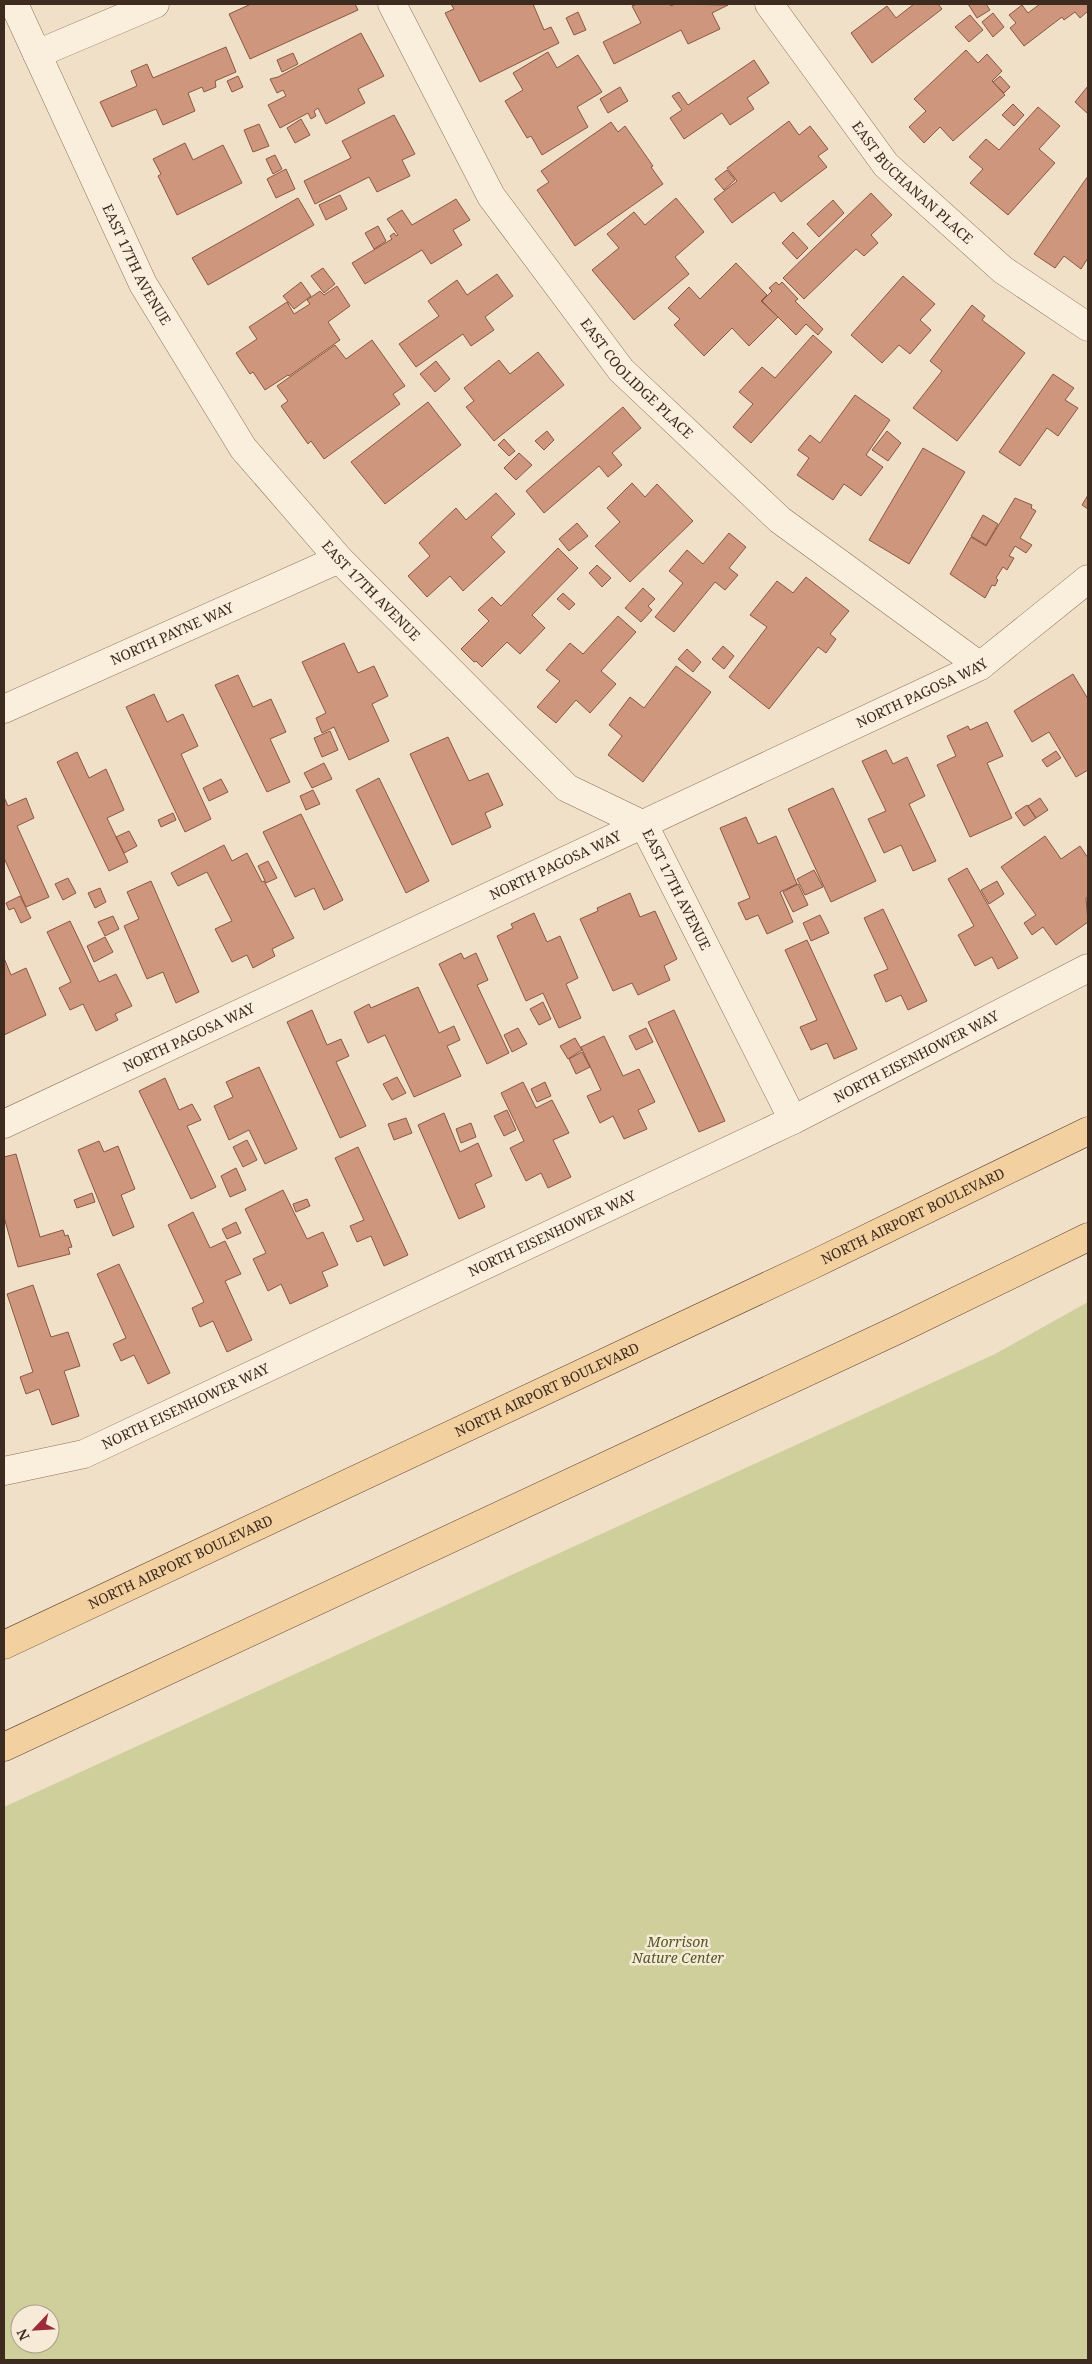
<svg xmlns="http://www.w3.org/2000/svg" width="1092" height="2364" font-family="'Noto Serif',serif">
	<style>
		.green { fill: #cecf9b; fill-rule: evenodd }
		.building { fill: #ce967d; stroke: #8c5742 }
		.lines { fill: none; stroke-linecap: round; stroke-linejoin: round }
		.minor-casing { stroke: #8d715c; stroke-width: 29 }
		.major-casing { stroke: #5b3f30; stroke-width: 29 }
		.minor { stroke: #faeedc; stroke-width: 28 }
		.major { stroke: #f2d0a0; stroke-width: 28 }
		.labels { text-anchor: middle; stroke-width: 5; stroke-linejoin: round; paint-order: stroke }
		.street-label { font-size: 14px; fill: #3d2b20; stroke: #f7ebd8 }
		.park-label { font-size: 14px; font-style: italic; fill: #525926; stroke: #f7ebd8 }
	</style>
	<rect width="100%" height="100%" fill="#f0e0c8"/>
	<path class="green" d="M1088 1302V2360H4V1807L995 1354ZM20 2314H50V2344H20Z"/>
	<path class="building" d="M251 4H355L358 10 250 59 229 14Z
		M451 4H533L544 30 551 27 559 43 480 82 445 13 454 9Z
		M637 4H669L671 6 675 4 728 5 712 13 720 29 688 44 681 30 614 64 603 42 641 23 632 6Z
		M914 4H938L942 9 872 63 851 33 887 6 896 18Z
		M968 4H986L990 10 977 18Z
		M1040 4H1088V11L1080 18 1075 12 1064 20 1062 17 1024 46 1010 28 1016 23 1009 15 1022 5 1028 13Z
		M578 12 586 30 574 35 566 18Z
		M993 13 1004 27 993 37 982 22Z
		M970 15 983 30 969 42 955 27Z
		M361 33 384 76 358 89 365 103 326 124 318 108 314 111 316 116 311 119 308 113 280 128 268 105 286 96 283 90 277 93 270 79 278 77Z
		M226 47 236 72 215 81 216 87 204 92 202 87 188 93 195 111 163 125 156 109 112 127 100 102 137 86 131 71 147 64 153 78Z
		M966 50 978 63 987 54 1002 71 992 81 1005 95 953 141 940 127 924 143 909 127 926 111 914 99Z
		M548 52 557 68 578 55 602 92 577 107 588 127 542 155 531 136 527 138 505 101 523 90 513 73Z
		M293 53 298 64 282 72 277 60Z
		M754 60 769 83 747 98 754 109 730 125 722 113 684 139 670 118 682 110 672 96 679 92 688 105Z
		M238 76 243 87 232 92 227 81Z
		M1000 76 1010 87 1004 93 993 82Z
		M1088 86V114L1075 102Z
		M620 87 628 101 608 113 600 99Z
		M1013 104 1024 115 1014 126 1002 115Z
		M1038 107 1060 126 1039 149 1055 163 1008 215 970 183 983 169 969 157 986 139 999 150Z
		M394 115 415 154 402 160 410 176 377 192 369 177 315 204 304 181 351 158 342 141Z
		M301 119 310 135 295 143 287 128Z
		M789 121 799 135 810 126 828 149 818 156 827 167 781 202 774 192 732 223 714 199 737 181 727 168Z
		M611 122 618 132 625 126 653 166 651 167 663 184 575 246 537 190 549 182 541 171Z
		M259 124 269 146 253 152 244 130Z
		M185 143 193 160 223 145 242 183 177 215 158 176 161 174 153 159Z
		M275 155 282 169 273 174 266 159Z
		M286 169 295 189 276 198 267 179Z
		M727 170 735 180 724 190 715 179Z
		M1088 176V258L1081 269 1064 256 1055 268 1034 254Z
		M871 193 892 215 871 235 878 243 864 256 856 249 804 299 783 278Z
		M340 195 347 209 326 220 319 205Z
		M298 198 314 225 208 285 192 258Z
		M676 198 704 232 675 257 689 274 634 320 592 270 619 248 607 234 634 212 645 225Z
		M456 199 470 220 453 230 462 245 431 264 422 250 365 284 352 263 392 239 390 236 394 233 396 236 398 235 387 219 402 210 412 225Z
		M833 200 844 213 819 237 807 224Z
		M378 226 386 241 374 249 365 233Z
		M793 232 808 248 797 259 782 243Z
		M736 263 767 295 761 301 778 317 749 346 732 328 704 356 674 325 680 319 668 308 689 287 700 299Z
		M323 268 335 284 324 293 311 276Z
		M497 274 513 296 485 317 494 330 471 346 463 334 416 367 399 344 439 316 428 301 457 280 467 295Z
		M903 276 935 304 920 320 931 330 910 354 899 345 882 363 851 335Z
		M301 282 311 296 294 309 283 296Z
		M776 282 779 285 782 282 798 299 795 301 823 329 818 335 806 324 796 335 762 301 772 291 769 288Z
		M337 286 350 306 328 322 340 340 289 376 288 375 265 390 253 372 250 374 236 353 257 339 249 327 287 302 294 314 310 304 307 300 320 291 324 295Z
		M972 305 985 316 982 320 1025 353 957 441 913 408 942 371 930 361Z
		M813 335 832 352 751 443 733 427 753 404 739 392 762 367 775 378Z
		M372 340 405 386 393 394 400 404 324 459 311 441 308 444 281 406 288 401 277 386 335 345 346 359Z
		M538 352 564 385 494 441 466 407 474 401 464 388 499 360 510 374Z
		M436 361 450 379 435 392 420 374Z
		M1053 374 1074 388 1065 400 1078 408 1058 436 1047 428 1020 466 999 452Z
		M855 395 890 420 866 455 883 467 861 496 844 484 833 500 797 475 809 458 798 450 810 435 820 443Z
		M428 402 461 445 385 504 351 462Z
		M623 407 641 428 612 453 622 465 608 477 599 466 544 513 526 491Z
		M547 431 554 440 544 450 535 441Z
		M887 431 901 443 888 461 872 450Z
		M504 439 515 451 509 456 498 445Z
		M923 448 965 472 909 564 869 540Z
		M519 453 532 465 516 480 504 468Z
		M632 483 645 497 657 484 693 521 630 582 595 546 620 522 607 508Z
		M496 493 515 514 491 537 505 552 463 591 450 576 427 597 408 576 430 556 419 543 456 508 466 520Z
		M1088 495V509L1082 505Z
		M1015 498 1032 505 1031 508 1036 511 1020 538 1032 545 1026 553 1015 546 1009 556 1014 558 1007 570 1003 567 996 578 998 580 995 586 992 585 985 598 950 574 971 537 986 546Z
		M983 515 998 524 986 545 971 536Z
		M577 523 588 536 569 551 559 539Z
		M729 533 746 547 729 568 738 575 725 590 715 582 674 632 655 617 683 583 669 571 687 550 703 564Z
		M558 548 578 568 532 615 545 628 520 654 507 642 482 667 476 661 474 662 461 649 489 621 478 610 492 597 501 606Z
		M597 565 611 578 602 587 589 573Z
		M806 577 849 611 830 634 836 639 826 653 818 647 769 709 729 677 767 627 750 615 777 581 793 593Z
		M643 588 655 599 648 606 652 610 641 622 625 608Z
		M563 593 575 604 569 610 557 599Z
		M618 616 636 632 601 671 616 684 590 713 576 700 556 723 537 707 560 681 546 670 570 643 583 654Z
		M344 643 358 673 374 666 388 696 372 704 389 741 349 760 334 727 322 733 316 718 326 713 302 662Z
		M723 646 734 656 724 669 712 659Z
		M687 649 701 662 693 672 678 659Z
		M676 666 711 692 643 782 608 755 622 736 609 725 630 697 644 708Z
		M1073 674 1088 699V770L1076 777 1049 732 1032 742 1014 711Z
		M238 675 253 707 271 699 286 732 270 739 290 782 267 792 215 685Z
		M154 694 167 722 183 714 198 746 181 754 211 819 185 832 126 707Z
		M987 722 1003 756 987 763 1012 818 970 837 937 765 956 756 947 736 968 726 970 730Z
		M330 731 338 750 322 757 314 738Z
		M448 737 469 781 488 773 503 805 485 813 491 827 452 845 410 754Z
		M886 750 893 764 907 757 925 796 909 804 936 861 913 871 901 845 884 853 868 819 886 811 862 761Z
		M1056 751 1061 758 1047 767 1042 760Z
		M77 752 89 778 106 769 124 810 107 818 128 862 109 871 57 762Z
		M324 763 332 779 312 788 304 773Z
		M379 778 429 881 406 893 356 790Z
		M221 779 228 792 209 801 203 788Z
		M833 788 876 881 831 902 788 809Z
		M313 790 320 804 306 810 300 796Z
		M4 797 8 806 26 798 34 818 17 826 49 897 26 907 4 858Z
		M1040 798 1048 810 1036 818 1028 806Z
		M1027 805 1036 818 1024 826 1015 813Z
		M173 813 176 820 161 827 158 820Z
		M301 814 343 900 324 910 314 888 295 897 263 832Z
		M746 817 758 844 776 836 797 884 780 892 793 922 767 934 758 915 746 920 738 903 750 898 720 828Z
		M129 831 137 846 124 853 116 837Z
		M1045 836 1061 859 1080 846 1088 858V897L1086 898 1088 922 1056 945 1043 927 1032 935 1024 923 1036 915 1001 867Z
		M224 845 232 861 247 853 262 882 264 881 294 938 272 949 275 956 253 968 247 955 232 962 215 929 232 921 207 872 178 886 171 873Z
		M268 861 277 878 266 883 258 866Z
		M967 868 1018 958 998 969 992 957 975 966 958 935 974 926 948 879Z
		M814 870 823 887 805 895 797 879Z
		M68 878 76 893 63 900 55 884Z
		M151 881 199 992 176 1003 163 972 147 979 124 926 139 919 127 892Z
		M997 881 1004 894 989 904 981 890Z
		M798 884 808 905 793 912 783 892Z
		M100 888 106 902 95 908 88 893Z
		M630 893 640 917 655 911 677 959 664 966 670 980 638 995 632 983 613 991 580 919 598 911 597 908Z
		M20 896 31 918 21 923 14 908 9 910 6 903Z
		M883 909 927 1001 908 1010 901 995 886 1002 874 975 888 969 864 918Z
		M534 913 547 942 560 936 578 978 566 984 581 1018 559 1028 543 993 526 1001 497 936 513 928 511 924Z
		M820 915 829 933 811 941 803 923Z
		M113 916 119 929 105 936 98 922Z
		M70 921 99 982 116 974 132 1006 115 1014 118 1020 96 1031 83 1004 70 1010 59 988 71 982 47 932Z
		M105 937 113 952 94 962 87 946Z
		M807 940 857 1049 834 1059 827 1043 811 1050 800 1027 817 1020 785 950Z
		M461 953 464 959 476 953 488 980 477 985 509 1053 487 1064 439 964Z
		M4 958 11 975 26 968 46 1015 4 1035Z
		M418 987 439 1033 454 1026 460 1040 447 1046 461 1076 414 1097 385 1035 368 1043 354 1012 369 1004 371 1008Z
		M543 1002 551 1019 539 1025 530 1009Z
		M312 1010 327 1045 341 1039 349 1056 336 1062 366 1126 340 1138 287 1022Z
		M674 1010 725 1121 699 1132 648 1022Z
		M518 1028 527 1044 512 1052 504 1035Z
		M646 1028 653 1042 636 1050 629 1036Z
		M604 1036 623 1076 639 1069 655 1102 638 1110 647 1129 624 1139 613 1116 600 1123 587 1096 601 1090 581 1047Z
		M575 1038 582 1050 568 1059 560 1046Z
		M582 1052 590 1067 576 1074 569 1059Z
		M259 1067 297 1149 265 1164 249 1130 229 1140 214 1106 233 1097 226 1082Z
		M397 1077 406 1093 392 1100 383 1084Z
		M165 1078 179 1110 192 1104 201 1120 187 1126 216 1187 191 1199 139 1091Z
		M523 1082 536 1108 552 1100 569 1133 553 1140 571 1177 548 1188 541 1173 526 1181 510 1148 524 1141 501 1093Z
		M545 1082 551 1096 537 1102 531 1089Z
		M507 1110 516 1130 504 1136 494 1116Z
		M444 1113 460 1152 478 1143 492 1176 475 1184 485 1207 459 1219 418 1125Z
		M406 1118 412 1133 394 1140 388 1124Z
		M471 1123 476 1137 461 1143 456 1129Z
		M247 1140 257 1160 243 1167 233 1147Z
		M99 1141 104 1152 118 1146 135 1189 121 1195 134 1227 113 1236 78 1150Z
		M358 1147 408 1255 384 1266 371 1236 357 1242 350 1226 364 1220 335 1158Z
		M16 1154 40 1237 63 1230 65 1236 68 1235 72 1247 68 1248 70 1254 18 1267 4 1217V1157Z
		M236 1168 246 1190 230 1197 221 1176Z
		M283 1190 307 1239 323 1232 338 1265 322 1272 328 1286 290 1304 281 1284 268 1291 253 1259 266 1253 245 1209Z
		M92 1193 95 1202 77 1208 74 1200Z
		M307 1199 310 1206 296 1212 293 1204Z
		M193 1212 210 1248 225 1241 241 1274 225 1281 252 1340 227 1352 213 1321 200 1327 192 1308 204 1302 168 1225Z
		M236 1222 241 1233 227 1239 222 1229Z
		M119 1264 170 1373 148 1384 134 1355 121 1361 113 1344 126 1338 97 1274Z
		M33 1285 51 1337 68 1332 80 1366 64 1371 79 1416 52 1425 39 1389 26 1394 20 1377 33 1372 7 1294Z"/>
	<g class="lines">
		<defs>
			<g id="minor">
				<path id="s1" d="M14 4 143 284 243 448 339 559 567 788 644 825 793 1120"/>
				<path id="s2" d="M392 4 491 196 621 370 780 520 980 666"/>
				<path id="s3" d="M769 4 886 165 1003 270 1088 327"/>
				<path d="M37 54 155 4"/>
				<path id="s4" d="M4 709 339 559"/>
				<path id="s5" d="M4 1124 980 666 1088 579"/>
				<path id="s6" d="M4 1471 84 1454 793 1120 1088 968"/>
			</g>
			<g id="major">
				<path id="s7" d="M4 1645 810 1266 1088 1131"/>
				<path d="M4 1747 897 1330 1088 1237"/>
			</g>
		</defs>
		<use href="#minor" class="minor-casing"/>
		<use href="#major" class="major-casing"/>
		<use href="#minor" class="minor"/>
		<use href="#major" class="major"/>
	</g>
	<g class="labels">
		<g class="street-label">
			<text dy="5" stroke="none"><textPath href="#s3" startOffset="230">EAST BUCHANAN PLACE</textPath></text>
			<text dy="5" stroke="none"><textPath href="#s1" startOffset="288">EAST 17TH AVENUE</textPath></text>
			<text dy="5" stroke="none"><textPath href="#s2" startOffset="450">EAST COOLIDGE PLACE</textPath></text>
			<text dy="5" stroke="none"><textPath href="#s1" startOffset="692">EAST 17TH AVENUE</textPath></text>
			<text dy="5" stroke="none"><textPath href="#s4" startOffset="184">NORTH PAYNE WAY</textPath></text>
			<text dy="5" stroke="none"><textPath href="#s5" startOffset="1014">NORTH PAGOSA WAY</textPath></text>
			<text dy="5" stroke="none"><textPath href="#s5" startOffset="609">NORTH PAGOSA WAY</textPath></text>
			<text dy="5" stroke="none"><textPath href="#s1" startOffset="1128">EAST 17TH AVENUE</textPath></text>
			<text dy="5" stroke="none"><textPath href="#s5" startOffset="204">NORTH PAGOSA WAY</textPath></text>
			<text dy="5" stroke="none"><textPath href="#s6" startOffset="1004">NORTH EISENHOWER WAY</textPath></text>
			<text dy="5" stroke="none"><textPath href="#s7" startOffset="1005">NORTH AIRPORT BOULEVARD</textPath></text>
			<text dy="5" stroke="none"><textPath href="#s6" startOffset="599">NORTH EISENHOWER WAY</textPath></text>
			<text dy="5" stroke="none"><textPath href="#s7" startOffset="600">NORTH AIRPORT BOULEVARD</textPath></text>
			<text dy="5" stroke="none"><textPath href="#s6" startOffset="194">NORTH EISENHOWER WAY</textPath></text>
			<text dy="5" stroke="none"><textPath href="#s7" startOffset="195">NORTH AIRPORT BOULEVARD</textPath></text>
		</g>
		<g class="park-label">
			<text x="678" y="1947">Morrison<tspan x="678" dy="16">Nature Center</tspan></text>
		</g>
	</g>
	<rect width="1092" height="2364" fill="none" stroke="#3d2b20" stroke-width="10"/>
	<g transform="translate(35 2329) rotate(245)"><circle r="24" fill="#f7ebd8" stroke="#ad9e8e"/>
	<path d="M0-4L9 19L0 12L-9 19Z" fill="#9d2b38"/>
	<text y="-8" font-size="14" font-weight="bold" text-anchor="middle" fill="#3d2b20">N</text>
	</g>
</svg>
